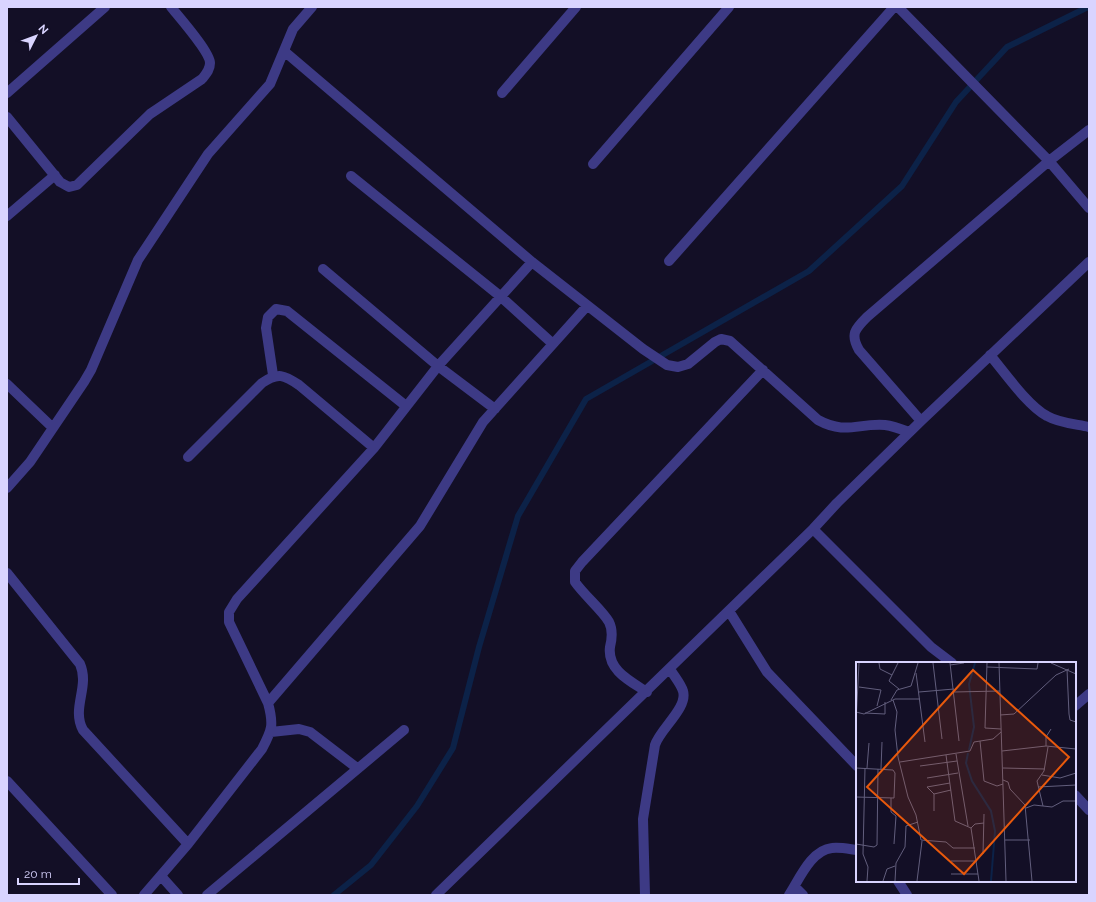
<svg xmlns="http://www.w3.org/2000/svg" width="1096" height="902" font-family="Raleway,sans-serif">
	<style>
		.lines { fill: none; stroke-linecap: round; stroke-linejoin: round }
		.stream { stroke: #0c2248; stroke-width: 6 }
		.minor { stroke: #3d3a85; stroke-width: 10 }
		.inset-river { fill: none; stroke: #0c2248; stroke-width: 2 }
		.inset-road { fill: none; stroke: #625e7d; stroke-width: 1 }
		.view { fill: #e8590c; fill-opacity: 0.15; stroke: #e8590c; stroke-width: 2 }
		.inset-edge { fill: none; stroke: #d9d4ff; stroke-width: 2 }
	</style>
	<rect width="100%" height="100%" fill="#130f26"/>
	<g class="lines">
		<path class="stream" d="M334 895 371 865 417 806 453 748 479 647 518 516 586 399 809 271 902 186 956 102 1007 47 1088 7"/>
		<path class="minor" d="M898 7 1049 161 1089 208
			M284 51 532 262 643 349 667 365 678 367 688 364 715 342 721 339 730 341 818 420C846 435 857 423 885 425 893 426 901 429 909 432
			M7 93 105 7
			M502 93 576 7
			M7 117 60 182 69 187 77 185 150 114 202 79C206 74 210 70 210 63 210 52 179 17 171 7
			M593 164 729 7
			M351 176 500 296 553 344
			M7 216 55 175
			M669 261 894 7
			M323 269 438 366 495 409
			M990 355C1005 373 1028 406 1047 416 1059 423 1075 424 1089 427
			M273 375 266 328 268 317 276 309 287 311 406 406
			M7 384 53 428
			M921 421 859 350C850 334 855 329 867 317L1049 161 1089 130
			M188 457 262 383C278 372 284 375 299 385L374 448
			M7 488 30 462 84 382 91 370 138 260 208 154 270 84 293 29 312 7
			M813 529 931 647 952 663
			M7 573 80 664C90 687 71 708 83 730L188 844
			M729 611 767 672 857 766
			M647 692C630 681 607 670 610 647 612 639 613 630 609 622 603 611 584 595 575 582V571L582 562 763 370
			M268 703 420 526 483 422 587 306
			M1075 706 1089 694
			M271 732 299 729 310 732 357 768
			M7 781 112 895
			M1075 795 1089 810
			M161 876 178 895
			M898 881 907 895
			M795 887 803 895
			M144 895 188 844 262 749C272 730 274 725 268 703L229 622V612L237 599 374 448 438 366 532 262
			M207 895 404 730
			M436 895 813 529 837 503 921 421 1089 262
			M645 895 643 819 655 745C660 729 688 708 683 691 681 684 674 676 670 669
			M789 895C799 880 811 850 832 848 840 847 849 849 857 850"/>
	</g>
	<g transform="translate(856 662)">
		<rect width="220" height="220" fill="#130f26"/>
		<path class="inset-river" d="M113 88 118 65 113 22 119 1M112 91 110 101 116 119 135 149 139 169 135 219"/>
		<path class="inset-road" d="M23 1 24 7 36 13 42 1M77 1 86 77M94 1 103 79M131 1 129 66 145 67M143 1 150 219M195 1 220 12M94 3 108 1M131 5 181 7 182 1M211 7 213 52 214 58 220 60M60 11 69 80M36 13 33 19 43 27M3 25 25 28 21 44M63 30 98 27M98 30 144 29M35 38 41 28 55 24 62 1M37 38 41 50 39 68 42 95 52 135 60 153 65 178 90 180 97 186H119M0 50 8 52 39 37H64M9 51 29 52V40M144 53 158 52 200 13 213 7M0 60 3 1M124 79 128 119 141 124 147 122M190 84V75L195 67M146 89 190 84 220 87M100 92 112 164M90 93 99 159 115 166 123 219M44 100 114 89 118 80 137 77 145 70M64 104 101 99M0 106 37 108 39 111 38 136 0 135M9 106 7 192 12 205 11 219M11 106 13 81M147 106 189 107M25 107 26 80M186 113 204 116 220 111M71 116 102 111M147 118 152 120 154 127 169 143 176 219M182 125 220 123M78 132 71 125 94 121M35 136V150L40 154 38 182M187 144 181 119 188 109 192 85M170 146 178 143 196 145 207 139H220M78 149V132L95 128M115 166 119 162 128 161M149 178H174M0 182 18 185 21 183 22 107M127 192 128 152M95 199H121M95 212H122M27 219 31 207 39 204M39 219 40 201 49 185 50 164 62 160M61 219 66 179"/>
		<path class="view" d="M117 8 213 95 108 212 11 125Z"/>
		<rect width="220" height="220" class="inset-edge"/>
	</g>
	<rect width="1096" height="902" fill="none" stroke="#d9d4ff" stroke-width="16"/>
	<g transform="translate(36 36) rotate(48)" stroke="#130f26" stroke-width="3" paint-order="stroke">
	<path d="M0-3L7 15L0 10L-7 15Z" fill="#d9d4ff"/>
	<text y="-6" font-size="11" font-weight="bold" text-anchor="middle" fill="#d9d4ff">N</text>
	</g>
	<path d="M18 878v6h61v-6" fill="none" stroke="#d9d4ff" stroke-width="2"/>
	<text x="24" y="878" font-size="12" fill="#d9d4ff" stroke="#130f26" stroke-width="3" paint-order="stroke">20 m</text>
</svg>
